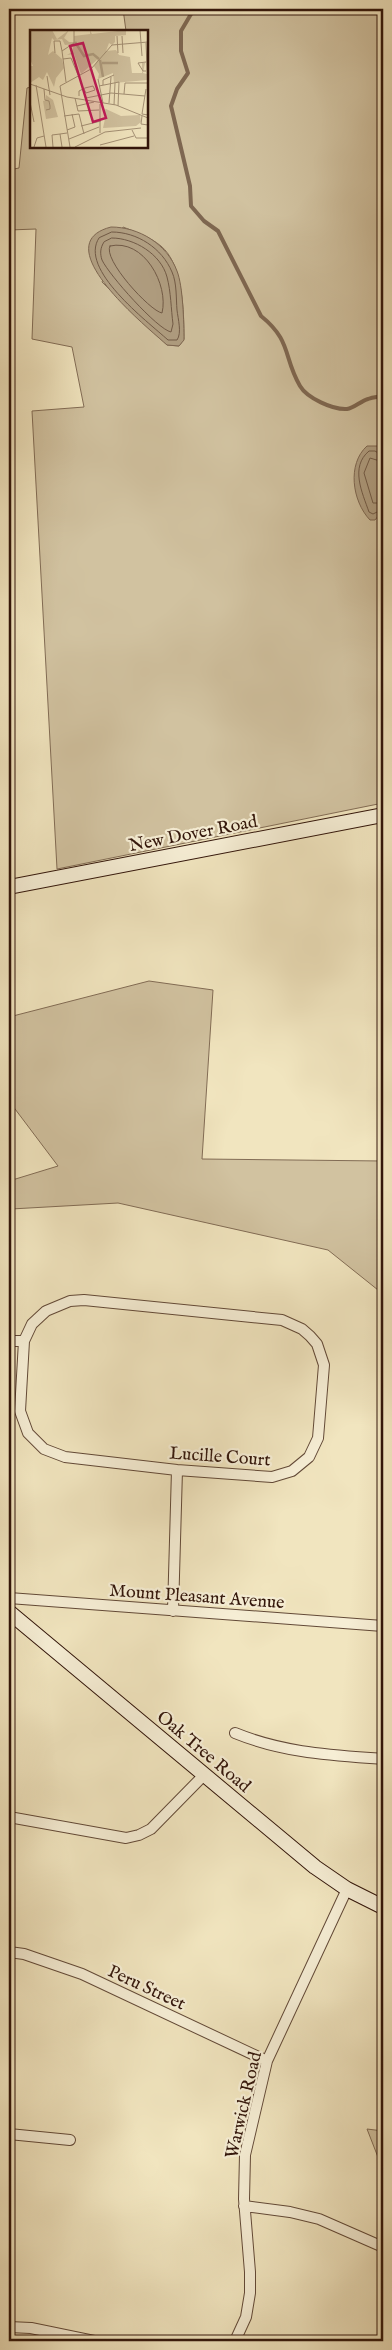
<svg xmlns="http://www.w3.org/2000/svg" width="392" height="2350" font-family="'IM FELL English',serif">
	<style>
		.green { fill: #d1c2a0; stroke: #826c55; fill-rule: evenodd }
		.water { fill: #b09e81; stroke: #7e6751 }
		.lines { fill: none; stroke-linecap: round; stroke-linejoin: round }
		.shore { stroke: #715a46; stroke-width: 1 }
		.stream { stroke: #7e6751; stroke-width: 4 }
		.street-casing { stroke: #624937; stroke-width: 12 }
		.secondary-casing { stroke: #32150a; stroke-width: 16 }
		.street { stroke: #f6eed5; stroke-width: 10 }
		.secondary { stroke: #f6eed5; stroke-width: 14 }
		.labels { text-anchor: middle; stroke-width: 4.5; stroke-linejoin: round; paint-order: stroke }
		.street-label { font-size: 18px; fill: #32150a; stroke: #f6eed5 }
		.inset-river { fill: none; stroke: #b09e81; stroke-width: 2.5 }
		.inset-road { fill: none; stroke: #a59277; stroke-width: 1 }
		.view { fill: #c2185b; fill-opacity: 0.15; stroke: #c2185b; stroke-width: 2.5 }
		.inset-edge { fill: none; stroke: #32150a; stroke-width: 2.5 }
	</style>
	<rect width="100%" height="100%" fill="#f1e5bf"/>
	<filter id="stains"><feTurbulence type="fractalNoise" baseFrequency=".004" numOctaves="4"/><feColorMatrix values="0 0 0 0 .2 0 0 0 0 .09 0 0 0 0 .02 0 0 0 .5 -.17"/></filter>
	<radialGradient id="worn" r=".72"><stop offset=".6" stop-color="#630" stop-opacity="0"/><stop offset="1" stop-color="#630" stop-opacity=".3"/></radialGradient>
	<path class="green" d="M123 9H383V454L378 446 382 513 383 510V803L57 869 32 411 84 407 72 347 32 339 36 229 9 230V170L19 168 27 88 31 87V146H146V31H126ZM123 227C136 232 150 237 161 246 183 264 184 313 184 339L179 346 167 345 102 282Z
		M149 981 213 990 202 1159 383 1161V1294L328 1250 118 1203 11 1209 9 1213V1181L58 1166 9 1101V1017Z
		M367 2129 383 2131V2170Z
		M383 2328V2341H335L378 2337Z"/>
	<path class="water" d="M111 227C139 227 167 244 177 271 183 286 184 323 184 340L179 346 167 345C147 327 44 244 111 227Z
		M367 446H378L383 454V510L375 520H370C352 501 347 464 367 446Z"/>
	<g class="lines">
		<path class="shore" d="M112 232C137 232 162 248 172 272 177 283 176 299 177 310 178 319 182 333 177 340H168C147 321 78 269 99 238Z
			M112 238C134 238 161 254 167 277 171 292 171 309 173 324L171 332C157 329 109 275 102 260 100 254 100 248 104 242Z
			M110 246C144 238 169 285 162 313 150 311 102 259 110 246Z
			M383 456 375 451H369C350 467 362 492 369 512L373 514 383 509
			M383 462 370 458 364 473 373 503H383"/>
		<path class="stream" d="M194 9 181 31V51L188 73 177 89 171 106 190 186 191 206 204 221 218 231 261 316C292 341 283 357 300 386 307 398 333 410 347 409 354 408 361 401 368 399 373 397 378 397 383 396"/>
		<defs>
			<path id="street" d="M84 1300 282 1320 302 1329 310 1336 317 1344 324 1365 318 1438 309 1457 292 1471 272 1477 177 1470 65 1457 44 1449 28 1433 20 1411 24 1341 32 1324 46 1311 70 1301Z
				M9 1341H24
				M9 1598 383 1626
				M173 1611 177 1470
				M235 1733C284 1753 331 1755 383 1759
				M9 1817 126 1838 139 1835 151 1829 203 1776
				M9 1952 24 1954 82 1974 267 2061
				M9 2134 70 2140
				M244 2206 290 2212 319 2219 383 2247
				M9 2327 31 2328 94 2341
				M235 2341 246 2317 250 2293V2272L244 2199 245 2155 267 2061 347 1889"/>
			<path id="secondary" d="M9 887 383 815
				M9 1612 315 1867 347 1889 383 1907"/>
		</defs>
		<use href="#street" class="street-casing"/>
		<use href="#secondary" class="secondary-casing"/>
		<use href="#street" class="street"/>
		<use href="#secondary" class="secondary"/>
	</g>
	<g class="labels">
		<g class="street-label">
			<text transform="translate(193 833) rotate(-11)" y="6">New Dover Road</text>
			<text transform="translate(220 1456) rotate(4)" y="6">Lucille Court</text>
			<text transform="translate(197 1596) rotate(4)" y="6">Mount Pleasant Avenue</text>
			<text transform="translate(204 1751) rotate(40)" y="6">Oak Tree Road</text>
			<text transform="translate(147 1987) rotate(25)" y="6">Peru Street</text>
			<text transform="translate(243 2105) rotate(-77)" y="6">Warwick Road</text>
		</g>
	</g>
	<g transform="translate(30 30)">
		<rect width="118" height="118" fill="#f1e5bf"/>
		<path d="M1 0H22L27 9 39 0 34 8 39 12H44V6L60 4V0L62 4 96 0V5L85 6V12L82 15 79 13 76 21 86 20 89 25 100 27 102 43H112V33H115L113 43 117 44V50L84 53 83 43 68 49 69 44 64 36 68 29 51 44 44 24 37 25 42 22 44 14 35 15 32 9 24 10 22 8 18 25 23 21 32 29 34 38 26 48 24 57 17 42 13 50 9 47 0 53V36H3L0 29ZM16 65 23 70 28 87 16 89 13 71 16 70ZM76 79 91 86 110 85 111 92 106 96 73 98 76 84 73 81Z" fill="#d1c2a0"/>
		<path class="inset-river" d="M45 12 54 26 63 24 69 29M70 30 73 47M72 33H88"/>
		<path class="inset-road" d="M110 0 112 26M87 6 88 23M92 6 93 23M116 13 118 61M25 23 24 11H30L32 21M33 29 41 28 48 45M116 41H113L108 33 116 32M17 46 20 65M68 49 73 73M36 52 32 21 44 13V0M0 54 37 67 86 75 118 88M6 55 16 117M73 55V50L84 45M69 56 89 52 88 76M14 59 15 70 19 71 20 76V79L16 80M116 59 112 84 118 85M94 64 95 53H117M49 66V61L55 58 63 56 65 60 56 63 54 59M45 68 48 81 69 80M56 68 81 63 115 66M0 72 4 92M79 73 81 47M70 74V103M84 75 85 53M47 76 64 72M34 86 49 84 54 104M112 86 111 94 118 95M51 96 71 91M37 100 45 97 42 84M102 100 106 108H118M39 109 69 97M70 115 104 106M4 117 7 108 14 106M23 117 22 105 30 104M32 117 30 104 37 103M40 117 30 56 61 39 82 15 118 12M45 117 75 102 111 98"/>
		<path class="view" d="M53 13 76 88 63 92 40 16Z"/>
		<rect width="118" height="118" class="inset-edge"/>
	</g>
	<rect width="392" height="2350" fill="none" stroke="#f1e5bf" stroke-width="30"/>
	<rect x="10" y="10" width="372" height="2330" fill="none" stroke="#32150a" stroke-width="2.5"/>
	<rect x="15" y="15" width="362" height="2320" fill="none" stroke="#32150a"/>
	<rect width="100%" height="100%" filter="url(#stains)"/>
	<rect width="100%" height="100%" fill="url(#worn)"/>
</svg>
